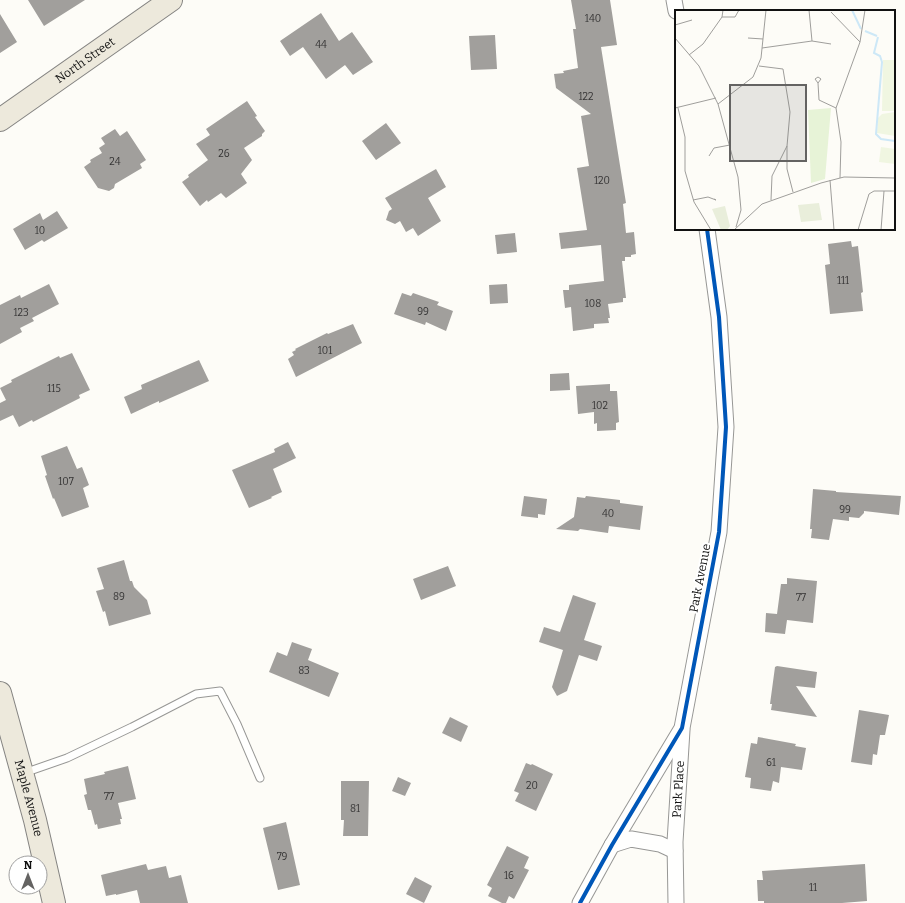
<svg xmlns="http://www.w3.org/2000/svg" width="905" height="903" font-family="Bitter,serif">
	<style>
		.building { fill: #a19f9c }
		.lines { fill: none; stroke-linecap: round; stroke-linejoin: round }
		.lane-casing { stroke: #979795; stroke-width: 9 }
		.street-casing { stroke: #979795; stroke-width: 17 }
		.primary-casing { stroke: #858482; stroke-width: 24 }
		.lane { stroke: #fffffe; stroke-width: 7 }
		.street { stroke: #fffffe; stroke-width: 15 }
		.primary { stroke: #ede9dc; stroke-width: 22 }
		.cycleway-casing { stroke: #fff; stroke-width: 6 }
		.cycleway { stroke: #0057b8; stroke-width: 4 }
		.labels { text-anchor: middle; stroke-width: 4; stroke-linejoin: round; paint-order: stroke }
		.number-label { font-size: 10px; fill: #353434 }
		.street-label { font-size: 12px; fill: #111; stroke: #fff }
		.inset-river { fill: none; stroke: #cde8f7; stroke-width: 2 }
		.inset-road { fill: none; stroke: #9f9e9b; stroke-width: 1 }
		.view { fill: #646362; fill-opacity: 0.15; stroke: #646362; stroke-width: 2 }
		.inset-edge { fill: none; stroke: #111; stroke-width: 2 }
	</style>
	<rect width="100%" height="100%" fill="#fdfcf7"/>
	<path class="building" d="M28 0H85L44 26Z
		M571 0H610L617 45 601 47 626 203 623 204 626 233 634 232 636 254 631 255V257H625V261H622L626 298H623V302L608 304 610 318H608L609 323 594 324V328L573 331 571 307 565 308 563 290H569V285L604 281 601 245 561 249 559 233 587 230 577 168 589 166 581 116 591 114 556 88 554 74 564 73 563 71 578 68 573 29H576Z
		M321 13 339 41 352 32 373 62 353 75 345 65 326 79 303 47 290 56 280 41Z
		M0 14 17 42 0 53Z
		M495 35 497 69 471 70 469 36Z
		M247 101 257 116 255 117 265 131 262 134V136L244 148 252 160 241 174 247 183 226 198 221 193 208 202 207 200 200 206 182 182 189 177 188 175 208 160 196 144 210 135 206 129Z
		M386 123 401 143 376 160 362 141Z
		M115 129 120 136 127 131 146 160 140 164 142 168 115 184 114 188 109 191 98 188 84 167 91 162 90 160 102 153 99 148 105 144 101 138Z
		M436 169 446 187 428 198 441 221 418 236 413 228 406 232 400 221 395 224 386 220 389 211 392 209 385 198Z
		M57 211 68 228 44 242 42 240 25 250 13 229 40 213 43 220Z
		M515 233 517 252 497 254 495 235Z
		M851 241 852 247 858 246 863 292 861 293 863 311 830 314 825 265 830 264 828 244Z
		M49 284 59 304 32 318 34 321 20 328 22 332 0 344V305L20 295 21 298Z
		M507 284 508 303 490 304 489 285Z
		M402 293 411 296 413 293 439 302 437 305 453 311 446 331 426 322 425 325 394 314Z
		M353 324 362 343 296 377 288 359 294 355 292 352 296 350 295 349 327 333 328 334Z
		M72 353 90 390 79 395 80 398 33 422 32 420 19 427 13 415 0 421V403L6 400 0 388 12 382 11 380 59 356 60 358Z
		M199 360 209 381 159 403V401L131 414 124 397 142 389 141 385Z
		M569 373 570 390 550 391V374Z
		M610 384V391H617L619 422 616 423V430L597 431V423L594 424V412L578 414 576 386Z
		M288 442 296 458 273 469 282 492 271 497 272 498 249 508 232 470 275 452 274 449Z
		M67 446 77 469 82 467 89 485 83 488 89 507 62 517 54 498 53 499 45 476 47 475 41 456Z
		M813 489 836 491V492L901 496 899 515 864 511V513L859 518 849 517V521L833 519 829 540 811 538 812 529H810Z
		M524 496 547 499 545 515 538 514V518L521 516Z
		M586 496 620 500V503L643 506 640 530 609 526 608 533 580 529 578 531 556 529 574 517 577 497 585 498Z
		M124 560 130 581H132L134 587 147 600 151 614 109 626 105 611 103 612 96 591 104 589 97 568Z
		M448 566 456 586 421 600 413 579Z
		M787 578 817 581 813 623 787 620 785 634 765 632 766 613 777 614 781 584H787Z
		M573 595 596 603 584 640 602 646 597 661 579 655 567 691 557 696 552 687 563 650 539 642 544 627 560 632Z
		M292 642 312 649 308 660 339 673 329 697 269 672 277 652 287 656Z
		M777 666 817 672 815 688 796 686 817 717 771 710 772 704H770L775 667Z
		M859 710 889 715 885 735H880L877 755 873 754 872 765 851 762Z
		M450 717 468 726 461 742 442 733Z
		M758 737 796 744 795 746 806 748 802 770 781 767 779 783 773 781 771 791 750 788 751 778 745 777 751 743 757 744Z
		M526 763 531 765 532 764 553 774 536 811 515 801 519 793 514 791Z
		M128 766 136 799 118 803 122 819H120L121 824 98 829 97 824 95 825 91 810H88L84 795 87 794 84 779 105 774 104 772Z
		M398 777 411 783 405 796 392 791Z
		M341 781H369L368 836H343L344 820H341Z
		M286 822 300 885 278 890 263 828Z
		M507 846 529 857 524 868 529 870 514 899 509 896 506 903H502L488 896 492 888 487 885Z
		M146 864 148 870 166 866 169 878 181 875 188 903H140L137 890 116 895V894L106 896 101 875Z
		M865 864 867 901 842 903H764V901H758L757 880H763L762 871Z
		M415 877 432 886 424 903 406 894Z"/>
	<g class="lines">
		<defs>
			<path id="lane" d="M24 773 67 758 132 727 196 694 220 691 237 724 260 778"/>
			<g id="street">
				<path d="M674 0 676 11"/>
				<path d="M612 845 631 839 660 844 675 851"/>
				<path d="M580 903 612 845 682 728 719 532 726 427 719 317 707 229"/>
				<path id="s1" d="M676 903 675 842 682 730"/>
			</g>
			<g id="primary">
				<path id="s2" d="M0 120 171 0"/>
				<path id="s3" d="M0 693 35 820 54 903"/>
			</g>
		</defs>
		<use href="#lane" class="lane-casing"/>
		<use href="#street" class="street-casing"/>
		<use href="#primary" class="primary-casing"/>
		<use href="#lane" class="lane"/>
		<use href="#street" class="street"/>
		<use href="#primary" class="primary"/>
		<defs>
			<path id="cycleway" d="M580 903 612 845 682 728 719 532 726 427 719 317 707 229"/>
		</defs>
		<use href="#cycleway" class="cycleway-casing"/>
		<use href="#cycleway" class="cycleway"/>
	</g>
	<g class="labels">
		<g class="number-label">
			<text x="593" y="22">140</text>
			<text x="321" y="48">44</text>
			<text x="586" y="100">122</text>
			<text x="224" y="157">26</text>
			<text x="115" y="165">24</text>
			<text x="602" y="184">120</text>
			<text x="40" y="234">10</text>
			<text x="843" y="284">111</text>
			<text x="593" y="307">108</text>
			<text x="423" y="315">99</text>
			<text x="21" y="316">123</text>
			<text x="325" y="354">101</text>
			<text x="54" y="392">115</text>
			<text x="600" y="409">102</text>
			<text x="66" y="485">107</text>
			<text x="845" y="513">99</text>
			<text x="608" y="517">40</text>
			<text x="119" y="600">89</text>
			<text x="801" y="601">77</text>
			<text x="304" y="674">83</text>
			<text x="771" y="766">61</text>
			<text x="532" y="789">20</text>
			<text x="109" y="800">77</text>
			<text x="355" y="812">81</text>
			<text x="282" y="860">79</text>
			<text x="509" y="879">16</text>
			<text x="813" y="891">11</text>
		</g>
		<g class="street-label">
			<text dy="4" stroke="none"><textPath href="#s2" startOffset="104">North Street</textPath></text>
			<text transform="translate(700 578) rotate(-79)" y="4">Park Avenue</text>
			<text dy="4" stroke="none"><textPath href="#s1" startOffset="114">Park Place</textPath></text>
			<text dy="4" stroke="none"><textPath href="#s3" startOffset="109">Maple Avenue</textPath></text>
		</g>
	</g>
	<g transform="translate(675 10)">
		<rect width="220" height="220" fill="#fdfcf7"/>
		<path d="M144 193 147 210 126 212 123 195ZM50 196 55 216 52 220H46L37 199Z" fill="#e9eedb"/>
		<path d="M156 98 150 169 136 173 133 100Z" fill="#e7f3d7"/>
		<path d="M208 50H220V101H207ZM220 102V126L202 123 203 108 207 104ZM206 137 220 139V154L204 152Z" fill="#f0f6e1"/>
		<path class="inset-river" d="M177 0 186 19M190 21 202 26M203 27 199 43 205 46 207 52 201 124 206 129 220 131"/>
		<path class="inset-road" d="M134 0 137 31M156 2 185 32M47 7H60L64 0M0 15 17 10M0 28 24 56 43 94M73 28 88 29M87 38 137 31 156 34M14 45 28 34 47 7 48 0M84 56 108 59 115 102 112 136 97 166 96 190M143 73 140 69 143 67 146 69 143 73 144 90 161 98M0 98 41 88M3 98 10 127V161L19 192 36 220M112 136V159L118 182M34 146 39 138 55 135M165 168 166 132 161 98 185 32 190 0M155 170 159 220M18 190 33 187 41 190 39 189M61 217 66 200 63 167 43 94 78 67 86 48 91 0M59 220 87 194 146 173 169 167 220 168M183 220 194 184 199 181H220M206 220 209 181"/>
		<path class="view" d="M55 75H131V151H55Z"/>
		<rect width="220" height="220" class="inset-edge"/>
	</g>
	<g transform="translate(28 875)"><circle r="19" fill="#ffffff" stroke="#a0a0a0"/>
	<path d="M0-3L7 15L0 10L-7 15Z" fill="#646362"/>
	<text y="-6" font-size="11" font-weight="bold" text-anchor="middle" fill="#111111">N</text>
	</g>
</svg>
